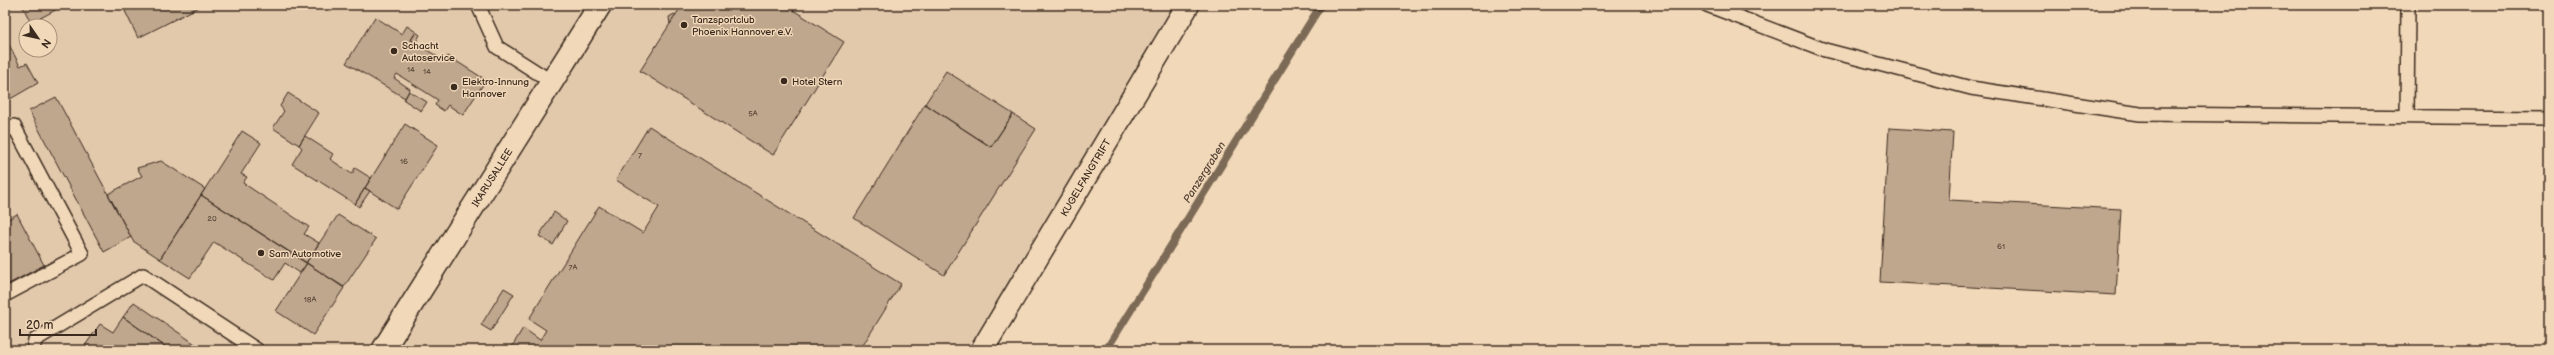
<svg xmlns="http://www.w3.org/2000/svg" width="2554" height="355" font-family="'Balsamiq Sans',sans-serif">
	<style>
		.built { fill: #e2c9ac; fill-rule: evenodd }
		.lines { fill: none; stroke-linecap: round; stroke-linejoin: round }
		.stream { stroke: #7c6a56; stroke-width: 8 }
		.building { fill: #bfa78e; stroke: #3b2a1e }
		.service-casing { stroke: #3b2a1e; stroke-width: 16 }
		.minor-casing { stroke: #3b2a1e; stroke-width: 25 }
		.tertiary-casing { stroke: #3b2a1e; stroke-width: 25 }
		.service { stroke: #f1d8b9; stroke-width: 13 }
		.minor { stroke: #f1d8b9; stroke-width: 22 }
		.tertiary { stroke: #f1d8b9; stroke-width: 22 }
		.poi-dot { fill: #3b2a1e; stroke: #f1d8b9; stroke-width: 1.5 }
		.labels { text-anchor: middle; stroke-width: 3; stroke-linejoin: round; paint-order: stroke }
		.number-label { font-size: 8px; fill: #5c493a }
		.poi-label { font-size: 10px; fill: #3b2a1e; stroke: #f1d8b9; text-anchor: start }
		.street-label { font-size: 10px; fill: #3b2a1e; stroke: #f1d8b9 }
		.water-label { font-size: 11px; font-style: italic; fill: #564436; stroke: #f1d8b9 }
	</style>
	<rect width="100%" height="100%" fill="#f1d8b9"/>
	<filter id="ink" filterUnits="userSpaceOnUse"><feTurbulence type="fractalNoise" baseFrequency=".025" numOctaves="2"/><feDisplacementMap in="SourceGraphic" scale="8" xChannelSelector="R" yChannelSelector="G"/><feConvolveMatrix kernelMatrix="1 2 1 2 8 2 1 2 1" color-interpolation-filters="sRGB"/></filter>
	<g filter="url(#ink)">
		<path class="built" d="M5 5H1188L982 350H5ZM26 26H50V50H26Z"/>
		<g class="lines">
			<path class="stream" d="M1106 350 1321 5"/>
		</g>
		<path class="building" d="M22 5H65L31 23Z
			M136 5H203L138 38 125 11Z
			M682 5H785L844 42 773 155 640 71Z
			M674 14 676 15 670 24 669 17Z
			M375 17 402 34 407 26 416 32 411 40 443 60 448 56 486 80 463 115 448 105 444 111 435 105 438 100 397 74 394 78 410 89 405 98 346 63Z
			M416 32 420 35 415 43 411 40Z
			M5 37 20 66 27 63 38 83 5 102Z
			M946 71 1013 114 991 147 925 104Z
			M409 91 427 102 421 111 404 100Z
			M288 93 319 113 299 145 273 128 284 111 280 106Z
			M56 97 131 237 104 252 29 111Z
			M925 104 991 147 1013 114 1036 129 944 275 854 218Z
			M405 124 438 145 397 209 365 188Z
			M649 126 901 284 860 350H510L523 328 540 340 546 330 529 319 599 206 643 233 659 207 616 180Z
			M1889 128 1953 132 1949 200 2121 209 2116 295 1880 282Z
			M242 131 261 143 241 174 247 177 243 183 309 227 304 234 319 243 306 263 201 195Z
			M305 136 333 154 330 159 352 174 355 168 371 178 355 204 292 164 302 148 299 145Z
			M161 161 205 189 160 259 133 241 108 194 142 176 137 168Z
			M365 188 370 191 359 207 355 204Z
			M201 195 307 263 300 273 285 263 274 280 214 242 190 278 160 259Z
			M554 212 567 221 553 245 539 236Z
			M17 214 44 265 5 286V221Z
			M338 215 376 239 344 287 306 263Z
			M307 263 344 288 313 335 276 311Z
			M504 288 514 294 491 331 481 325Z
			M134 302 204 350H170L123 317Z
			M123 317 170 350H82L100 324 113 332Z"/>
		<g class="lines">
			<defs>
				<path id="service" d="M478 5 497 47 552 82
					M1707 5 1825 50 1971 88 2140 114 2549 118
					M2407 116 2408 5
					M5 131 14 126 82 254 5 295
					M33 350 35 340 143 275 257 350"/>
				<g id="minor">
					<path id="s1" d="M383 350 600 5"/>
				</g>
				<g id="tertiary">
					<path id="s2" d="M982 350 1188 5"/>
				</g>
			</defs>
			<use href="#service" class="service-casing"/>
			<use href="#minor" class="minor-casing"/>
			<use href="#tertiary" class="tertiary-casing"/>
			<use href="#service" class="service"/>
			<use href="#minor" class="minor"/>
			<use href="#tertiary" class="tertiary"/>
		</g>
	</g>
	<g class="poi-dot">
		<circle cx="684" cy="25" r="4"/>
		<circle cx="394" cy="51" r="4"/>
		<circle cx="784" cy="81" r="4"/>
		<circle cx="454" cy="87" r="4"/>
		<circle cx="261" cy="253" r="4"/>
	</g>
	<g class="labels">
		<g class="number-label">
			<text x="411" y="72">14</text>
			<text x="427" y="74">14</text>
			<text x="753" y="116">5A</text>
			<text x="640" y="158">7</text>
			<text x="404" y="164">16</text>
			<text x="212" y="221">20</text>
			<text x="2001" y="249">61</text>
			<text x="573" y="270">7A</text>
			<text x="310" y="302">18A</text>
		</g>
		<g class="poi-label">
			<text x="692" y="23">Tanzsportclub<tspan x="692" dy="12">Phoenix Hannover e.V.</tspan></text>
			<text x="402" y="49">Schacht<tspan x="402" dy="12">Autoservice</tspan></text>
			<text x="462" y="85">Elektro-Innung<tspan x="462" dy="12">Hannover</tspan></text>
			<text x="792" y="85">Hotel Stern</text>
			<text x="269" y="257">Sam Automotive</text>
		</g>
		<g class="street-label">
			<text dy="4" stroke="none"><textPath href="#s1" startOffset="204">IKARUSALLEE</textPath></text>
			<text dy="4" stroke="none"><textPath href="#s2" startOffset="201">KUGELFANGTRIFT</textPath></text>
		</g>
		<g class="water-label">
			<text transform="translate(1204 172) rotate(-58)" y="4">Panzergraben</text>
		</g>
	</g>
	<rect width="2554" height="355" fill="none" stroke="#f1d8b9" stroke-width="20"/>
	<rect x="10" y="10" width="2534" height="335" fill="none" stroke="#3b2a1e" stroke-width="1.5" filter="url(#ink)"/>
	<g transform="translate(38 38) rotate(124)"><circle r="19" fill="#f1d8b9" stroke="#a8927b"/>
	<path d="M0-3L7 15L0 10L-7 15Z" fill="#3b2a1e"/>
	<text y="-6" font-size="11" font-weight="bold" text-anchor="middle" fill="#3b2a1e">N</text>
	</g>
	<path d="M20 329v6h76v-6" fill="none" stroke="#3b2a1e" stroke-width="2"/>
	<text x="26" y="329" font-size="12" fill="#3b2a1e" stroke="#f1d8b9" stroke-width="3" paint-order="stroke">20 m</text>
</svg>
